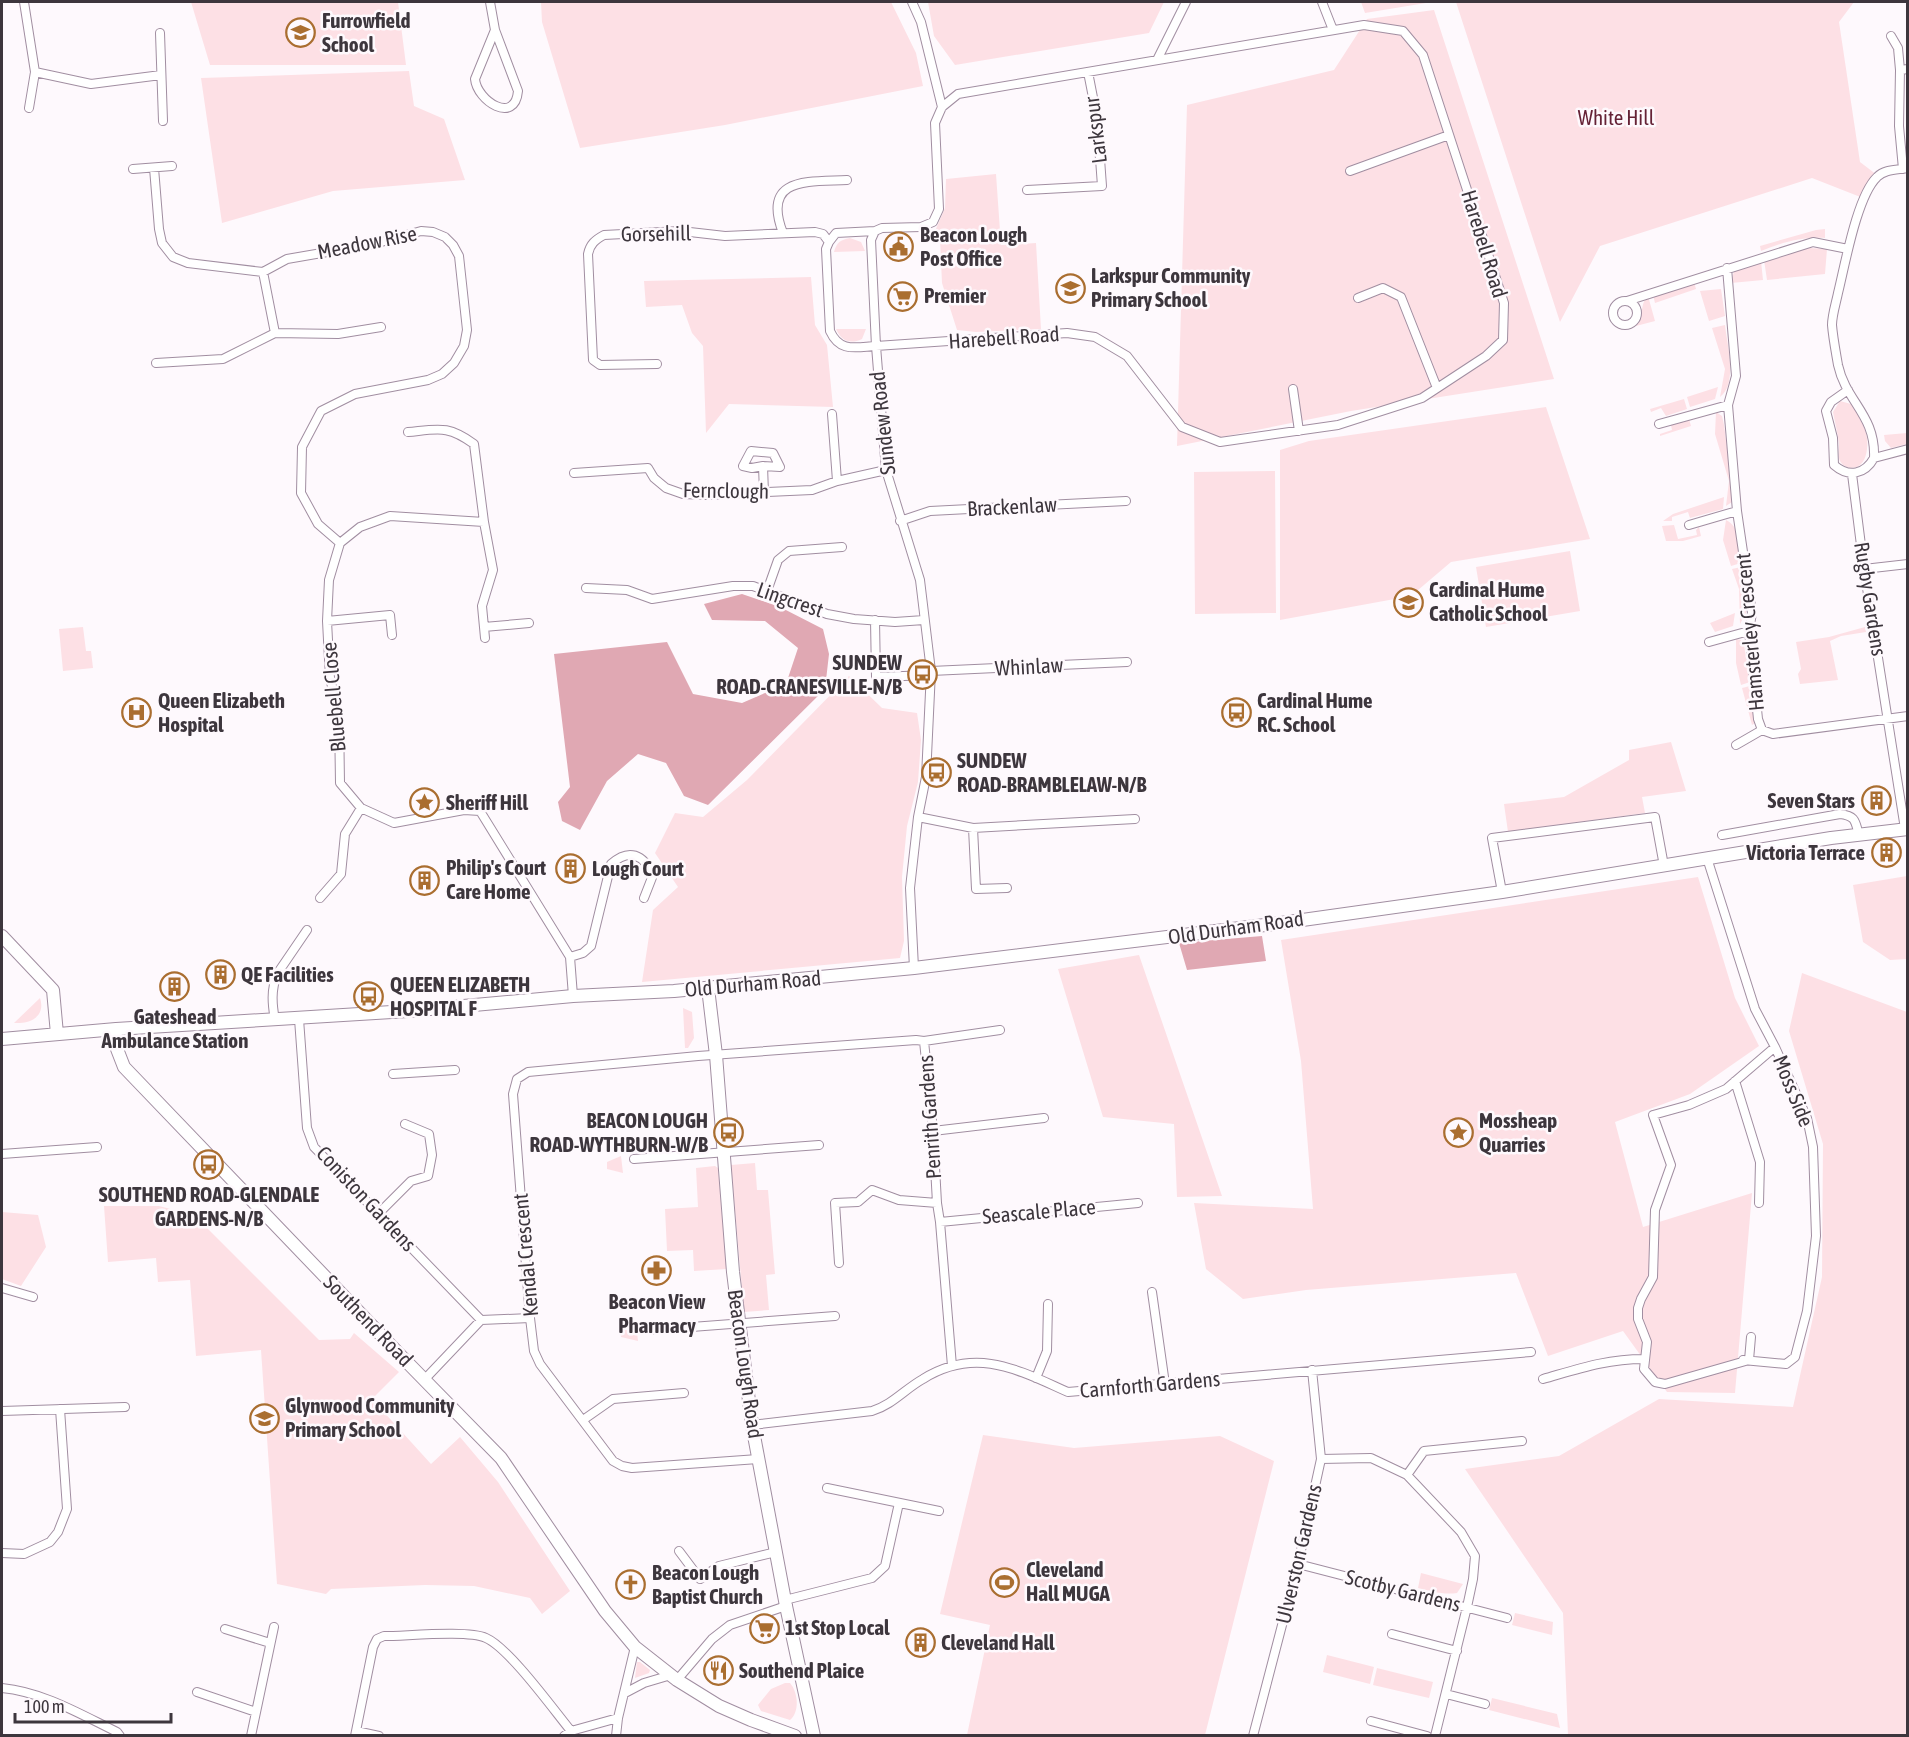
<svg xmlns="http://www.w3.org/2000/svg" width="1909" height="1737" font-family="'Asap Condensed',sans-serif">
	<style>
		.green { fill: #fde0e5 }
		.forest { fill: #e0a8b3 }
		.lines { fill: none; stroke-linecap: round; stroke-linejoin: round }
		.street-casing { stroke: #a18ea1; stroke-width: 10 }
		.secondary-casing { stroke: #a18ea1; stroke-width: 14 }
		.street { stroke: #fff; stroke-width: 8 }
		.secondary { stroke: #fff; stroke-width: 12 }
		.labels { text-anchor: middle; stroke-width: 5; stroke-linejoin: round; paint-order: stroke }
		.poi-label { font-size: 21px; font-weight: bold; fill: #3d363d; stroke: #fef9fd; text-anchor: start }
		.park-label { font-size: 21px; fill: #652236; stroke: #fef9fd }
		.street-label { font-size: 21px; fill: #3d363d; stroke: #fef9fd }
	</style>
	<rect width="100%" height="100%" fill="#fef9fd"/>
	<path class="green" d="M191 2H398L406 65H210Z
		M541 2H891L916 53 923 86 725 125 580 148 542 22Z
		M928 2H1164L1149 33 955 65 934 36Z
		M1361 2H1432L1365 13Z
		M1456 2H1854L1839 22 1860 162 1877 175 1863 198 1812 178 1600 246 1560 322Z
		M1434 10 1554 379 1351 411 1177 446 1187 105 1334 70 1367 19Z
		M409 71 414 106 444 119 465 180 333 191 222 223 201 78Z
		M996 174 1001 245 1036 243 1041 329 976 332 957 330 942 283 940 239 936 238 935 231 945 208 946 179Z
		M1825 229V238C1802 237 1783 242 1761 251L1760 246 1816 230Z
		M850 238 861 242 865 251 834 252C837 242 840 240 850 238Z
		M1810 248 1827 249 1825 274 1767 280 1764 260 1790 252Z
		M1761 261 1763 280 1731 283 1734 271Z
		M811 277 815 325 827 345 833 407 729 404 706 433 703 346 692 333 682 305 646 307 644 281Z
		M1694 282 1696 289 1655 303 1653 295Z
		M1721 289 1725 316 1709 321 1700 291Z
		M1648 296 1655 321 1636 326C1645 314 1639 305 1648 296Z
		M1725 325C1727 344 1738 384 1720 397L1725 369 1712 328Z
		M836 329H866L862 339C849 345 841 340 836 329Z
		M1718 387 1715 399 1690 407 1687 397Z
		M1684 399 1687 409 1666 416 1661 408 1651 412 1650 409Z
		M1840 401 1851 404C1858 415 1865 425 1867 438 1868 445 1867 459 1861 464 1854 471 1841 468 1839 458 1838 454 1839 449 1839 444 1838 434 1835 423 1833 412Z
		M1546 407 1590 539 1451 562 1411 596 1280 620V450L1309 441Z
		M1716 412 1722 416 1724 425 1733 494 1732 502 1726 506 1729 481 1715 434Z
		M1689 419 1691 426 1660 436V434L1672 430 1671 425Z
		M1907 433V444L1891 448 1885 441 1884 435Z
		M1275 471 1276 613 1195 614 1194 472Z
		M1724 497 1723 509 1690 518 1688 512 1672 517V521H1663L1673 514Z
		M1726 520C1741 527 1739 548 1741 563L1731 566 1723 540Z
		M1674 525 1678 539 1697 535 1696 530 1699 527 1701 536 1683 541H1666L1662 526Z
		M1570 551 1580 611 1486 627 1476 567Z
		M1741 567 1746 613 1740 624 1739 589 1732 569Z
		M1735 613 1733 626 1715 632 1710 623Z
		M83 627 86 651H91L93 668 63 671 59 629Z
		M1865 627 1866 632 1841 636 1830 641 1838 680 1800 684 1798 674 1801 669 1796 642 1829 637Z
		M1736 639 1741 640 1744 645 1750 682 1741 685 1736 663Z
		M849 676 882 708 917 713 921 740 918 782 907 826 902 877 904 941 900 958 642 982 653 910 678 887 655 853 675 813 703 817 747 780Z
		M1750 686 1755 723 1752 725 1742 688Z
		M1671 742 1686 791 1642 797 1645 813 1508 832 1504 804 1564 797 1629 760V750Z
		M1907 876V959L1890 960 1863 942 1853 885Z
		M1698 877 1735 998 1759 1046 1690 1094 1615 1122 1643 1227 1752 1193 1735 1393 1667 1392 1623 1331 1548 1356 1516 1273 1306 1290 1243 1299 1206 1269 1194 1203 1313 1209 1301 1061 1281 940Z
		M1139 955 1222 1196 1177 1197 1174 1124 1103 1117 1058 969Z
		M1802 973 1907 1012V1735H1568L1563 1613 1465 1469 1559 1456 1659 1399 1793 1407 1822 1277 1823 1144 1789 1031Z
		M40 998C46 1017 30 1024 14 1023Z
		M683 1008 692 1012 694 1038 688 1048H685Z
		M621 1156 623 1173 607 1169V1162Z
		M755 1163 757 1190H768L775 1274 766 1275 769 1310 744 1312 731 1165Z
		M715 1166 718 1168 727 1269 694 1271 693 1250 667 1251 665 1209 698 1207 696 1168Z
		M104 1206H159L194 1215 319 1340 350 1339 354 1333 399 1372 372 1399 431 1464 460 1437 498 1482 570 1591 542 1614 530 1598 474 1586 425 1585 331 1589 326 1594 277 1584 261 1350 196 1356 190 1280 158 1282 156 1258 108 1262Z
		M2 1212 38 1215 46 1247 21 1286 2 1279Z
		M636 1323 638 1341 621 1337 620 1329Z
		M983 1435 1074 1448 1220 1436 1274 1461 1205 1735H967L990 1625 940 1614Z
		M1421 1573 1463 1584 1457 1593C1443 1595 1431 1591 1418 1588Z
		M1515 1613 1553 1622 1552 1635 1512 1625Z
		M1327 1655 1374 1667 1370 1684 1323 1672Z
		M637 1662H640L650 1670 649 1673 635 1678Z
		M1377 1668 1433 1682 1429 1698 1373 1685Z
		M785 1683H790C798 1692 800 1712 790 1720L761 1711 758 1705 771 1689Z
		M1492 1698 1557 1714 1560 1728 1489 1710Z"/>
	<path class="forest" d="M742 594 780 607 823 629 829 654 825 689 708 805 684 796 666 763 638 754 607 781 580 830 562 821 558 802 570 787 554 654 667 642 693 694 742 703 786 684 798 648 765 621 712 620 704 604Z
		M1262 936 1266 961 1187 970 1179 943Z"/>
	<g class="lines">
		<defs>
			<path id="street" d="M24 2 35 72 91 84 161 75
				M490 2 495 30 518 91C515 125 477 101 475 79L495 30
				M912 2 921 22 942 107
				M1322 2 1333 30
				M160 33 163 121
				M1891 36 1898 48 1900 70
				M1157 60 1186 2
				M29 108 35 72
				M154 168 159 229 162 243 173 257 188 263 263 272 287 259 374 244 421 231 433 232 445 237 453 245 459 256 467 330 464 346 454 363 442 374 428 380 355 394 321 411 302 447 301 493 318 524 340 543
				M133 169 172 166
				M1903 169 1899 126 1900 70 1908 69
				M1350 171 1449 135
				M1027 190 1102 186 1097 118 1088 72
				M875 231 836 233 829 242 826 249 830 331C840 353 856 347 876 346L1067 333 1095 337 1127 356 1182 427 1220 442 1338 425 1422 398 1486 356 1503 340 1504 303 1423 55 1403 31 1364 25 958 94 942 107 935 123 939 209 933 222 921 227 882 228 875 231 871 240 876 346 886 470 920 580 931 671 926 777 918 817 910 888 914 968
				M783 233C761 176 809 182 847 180
				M1727 268 1736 376 1728 405 1737 511 1752 613 1749 631 1758 719 1762 730 1773 734 1908 716
				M263 272 275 333
				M1358 298 1383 288 1401 297 1437 388
				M1627 301 1813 242 1848 249
				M1613 313a12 12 0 1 1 24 0a12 12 0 1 1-24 0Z
				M156 363 223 359 275 333 338 334 381 327
				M657 364 600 365 593 360 588 254C590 244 595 240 604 235L681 231 725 236 815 232 823 234 829 242
				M1293 389 1299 431
				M1848 390 1831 402 1826 411 1833 438 1834 465C1849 478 1865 474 1874 458L1908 449
				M832 414 837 481
				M1659 424 1728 405
				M408 432C439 429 448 425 474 444L484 522 493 570 482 606 485 638
				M1874 458C1876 415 1846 402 1838 365 1836 353 1833 338 1832 325 1832 315 1836 303 1838 293 1845 265 1857 196 1877 177 1885 169 1897 170 1908 168
				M763 466 752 468 743 466 751 451 773 453 780 467 763 466 764 493
				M574 473 648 468 654 478 666 488 683 494 706 495 812 490 837 481 886 470
				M1852 474 1864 569 1905 829
				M900 521 930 511 1126 501
				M484 522 390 516 360 527 340 543 329 580 327 621 330 678 339 716 340 783 361 808 394 823 464 810 480 811 570 957 573 996
				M1689 525 1737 511
				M1864 569 1908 564
				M586 588 627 590 652 599 733 586H753L827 614 854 619 895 622 924 620
				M767 591 778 560 789 551 842 547
				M875 620 876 677 931 675
				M327 621 390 615 392 635
				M484 627 529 623
				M1709 642 1749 631
				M931 671 1127 662
				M1736 745 1762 730
				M918 817 973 828 1135 819
				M973 828 976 889 1007 888
				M1722 835 1840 814C1856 816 1855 821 1859 835
				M1707 858 1755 1009 1775 1047 1807 1118 1813 1147 1816 1236 1807 1311 1795 1357 1786 1364 1743 1360
				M1502 892 1492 838 1655 817 1664 866
				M320 898 341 874 345 834 361 808
				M570 957 583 953 591 946 611 864C629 848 643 854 653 875L644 898
				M299 1019 307 1128 314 1147 481 1320
				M275 1020C272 1004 271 990 277 974L307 930
				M924 1041 1000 1030
				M393 1074 455 1070
				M1735 1081 1760 1162 1759 1203
				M933 1131 1044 1118
				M2 1154 97 1147
				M634 1159 819 1145
				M379 1213 411 1181 428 1176 432 1155 429 1134 405 1124
				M940 1222 1138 1203
				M839 1263 835 1203 858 1202 872 1190 899 1200 937 1203
				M2 1288 33 1297
				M1152 1292 1165 1384
				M652 1330 835 1316
				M1751 1337 1749 1360 1665 1384 1655 1382 1644 1369 1647 1342 1638 1319V1308L1641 1299 1653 1277 1655 1210 1671 1165 1653 1115 1689 1105 1726 1089 1775 1047
				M1036 1378 1047 1351 1048 1304
				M1543 1379C1578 1369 1606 1359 1644 1359
				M424 1380 481 1320 530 1318
				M2 1411 125 1407
				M583 1420 613 1399 684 1393
				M752 1425 872 1411C892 1405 905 1389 923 1379 976 1346 1018 1370 1068 1392L1531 1352
				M758 1459 632 1468 622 1466 613 1461 540 1364 534 1351 530 1318 513 1094 517 1079 528 1072 698 1056 916 1040 924 1041 933 1131 937 1203 940 1222 952 1366
				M1321 1459 1371 1458 1407 1475 1461 1532 1475 1556 1473 1579 1467 1607 1435 1736
				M1407 1475 1424 1451 1522 1441
				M827 1488 939 1511
				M679 1551 700 1579 719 1566 776 1552
				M2 1553 24 1554 50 1542 58 1532 67 1509 60 1409
				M1298 1564 1507 1618
				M785 1600 872 1578 885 1566 899 1503
				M225 1629 270 1643
				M1392 1634 1457 1651
				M677 1680 712 1639 730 1625 786 1606
				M2 1688C43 1692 80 1714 117 1732L120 1736
				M197 1692 256 1712
				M625 1693 644 1683 671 1675
				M1446 1694 1485 1704
				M1371 1721 1427 1736
				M356 1731 379 1736
				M251 1736 274 1627
				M355 1736 373 1647 377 1639 384 1636C407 1636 468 1630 486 1638 509 1648 553 1709 571 1731
				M564 1736 571 1731 618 1718
				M616 1736 618 1718 635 1647
				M1253 1736 1298 1564 1321 1459 1312 1370"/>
			<path id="secondary" d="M2 936 53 990 57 1034
				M708 988 716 1055 733 1272 752 1425 786 1606 814 1736
				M116 1029 117 1049 124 1067 403 1358 501 1458 605 1611 635 1647 677 1680 719 1706 751 1720 795 1736
				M2 1039 116 1029 408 1011 573 996 674 991 914 968 1281 923 1502 892 1831 838 1908 829"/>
		</defs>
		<use href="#street" class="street-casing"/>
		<use href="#secondary" class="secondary-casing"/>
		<use href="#street" class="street"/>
		<use href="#secondary" class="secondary"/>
	</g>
	<defs>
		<symbol id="school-ring" viewBox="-11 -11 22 22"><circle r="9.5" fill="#fef9fd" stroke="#aa6e30" stroke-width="1.5"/><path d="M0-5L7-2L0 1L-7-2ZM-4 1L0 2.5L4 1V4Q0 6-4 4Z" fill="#aa6e30"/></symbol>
		<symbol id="civic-ring" viewBox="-11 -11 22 22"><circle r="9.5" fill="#fef9fd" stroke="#aa6e30" stroke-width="1.5"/><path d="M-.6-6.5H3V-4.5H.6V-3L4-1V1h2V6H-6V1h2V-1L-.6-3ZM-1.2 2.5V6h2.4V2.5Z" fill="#aa6e30"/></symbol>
		<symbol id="supermarket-ring" viewBox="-11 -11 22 22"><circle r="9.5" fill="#fef9fd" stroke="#aa6e30" stroke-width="1.5"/><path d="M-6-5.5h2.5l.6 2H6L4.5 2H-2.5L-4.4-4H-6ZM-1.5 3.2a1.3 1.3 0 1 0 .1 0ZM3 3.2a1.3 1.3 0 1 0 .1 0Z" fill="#aa6e30"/></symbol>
		<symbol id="bus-ring" viewBox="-11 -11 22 22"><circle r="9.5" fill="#fef9fd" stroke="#aa6e30" stroke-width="1.5"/><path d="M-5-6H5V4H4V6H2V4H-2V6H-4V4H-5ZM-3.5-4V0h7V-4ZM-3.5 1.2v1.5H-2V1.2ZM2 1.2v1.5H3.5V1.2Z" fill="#aa6e30"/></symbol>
		<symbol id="hospital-ring" viewBox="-11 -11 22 22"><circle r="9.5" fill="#fef9fd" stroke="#aa6e30" stroke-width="1.5"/><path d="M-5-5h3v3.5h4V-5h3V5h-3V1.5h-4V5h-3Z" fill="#aa6e30"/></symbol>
		<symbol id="building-ring" viewBox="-11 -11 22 22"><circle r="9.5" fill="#fef9fd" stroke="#aa6e30" stroke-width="1.5"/><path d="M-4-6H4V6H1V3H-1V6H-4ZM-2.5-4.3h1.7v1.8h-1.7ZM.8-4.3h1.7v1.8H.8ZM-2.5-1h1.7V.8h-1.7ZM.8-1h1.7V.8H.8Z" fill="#aa6e30"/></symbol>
		<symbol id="sight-ring" viewBox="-11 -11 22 22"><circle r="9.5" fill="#fef9fd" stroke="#aa6e30" stroke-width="1.5"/><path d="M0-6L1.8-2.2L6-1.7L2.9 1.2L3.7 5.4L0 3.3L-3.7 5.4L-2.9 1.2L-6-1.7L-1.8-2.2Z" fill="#aa6e30"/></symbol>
		<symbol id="pharmacy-ring" viewBox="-11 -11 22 22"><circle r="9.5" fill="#fef9fd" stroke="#aa6e30" stroke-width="1.5"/><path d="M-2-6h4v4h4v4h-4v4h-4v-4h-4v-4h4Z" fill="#aa6e30"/></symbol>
		<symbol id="stadium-ring" viewBox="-11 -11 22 22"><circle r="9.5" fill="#fef9fd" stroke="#aa6e30" stroke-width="1.5"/><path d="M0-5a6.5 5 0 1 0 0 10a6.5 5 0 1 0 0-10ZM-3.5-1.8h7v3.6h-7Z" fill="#aa6e30"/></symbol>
		<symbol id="church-ring" viewBox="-11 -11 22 22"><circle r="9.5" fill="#fef9fd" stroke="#aa6e30" stroke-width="1.5"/><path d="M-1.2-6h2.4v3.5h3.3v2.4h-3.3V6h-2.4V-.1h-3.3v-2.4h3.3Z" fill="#aa6e30"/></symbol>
		<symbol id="restaurant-ring" viewBox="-11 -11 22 22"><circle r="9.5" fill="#fef9fd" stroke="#aa6e30" stroke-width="1.5"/><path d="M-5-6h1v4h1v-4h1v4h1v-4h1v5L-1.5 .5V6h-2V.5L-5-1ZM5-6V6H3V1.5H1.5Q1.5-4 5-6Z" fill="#aa6e30"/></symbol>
	</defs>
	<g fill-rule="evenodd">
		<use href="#school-ring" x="284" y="16" width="33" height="33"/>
		<use href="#civic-ring" x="882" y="230" width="33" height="33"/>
		<use href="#school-ring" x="1054" y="272" width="33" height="33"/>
		<use href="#supermarket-ring" x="886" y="280" width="33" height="33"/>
		<use href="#school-ring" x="1392" y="586" width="33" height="33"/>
		<use href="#bus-ring" x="906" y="658" width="33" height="33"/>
		<use href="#hospital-ring" x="120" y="696" width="33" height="33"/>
		<use href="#bus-ring" x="1220" y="696" width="33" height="33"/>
		<use href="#bus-ring" x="920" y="756" width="33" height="33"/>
		<use href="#building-ring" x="1860" y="784" width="33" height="33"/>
		<use href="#sight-ring" x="408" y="786" width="33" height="33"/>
		<use href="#building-ring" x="1870" y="836" width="33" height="33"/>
		<use href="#building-ring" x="554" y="852" width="33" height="33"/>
		<use href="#building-ring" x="408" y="864" width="33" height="33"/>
		<use href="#building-ring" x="204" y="958" width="33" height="33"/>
		<use href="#building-ring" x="158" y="970" width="33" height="33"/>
		<use href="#bus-ring" x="352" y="980" width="33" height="33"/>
		<use href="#bus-ring" x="712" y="1116" width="33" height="33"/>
		<use href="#sight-ring" x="1442" y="1116" width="33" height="33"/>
		<use href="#bus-ring" x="192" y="1148" width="33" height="33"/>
		<use href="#pharmacy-ring" x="640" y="1254" width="33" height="33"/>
		<use href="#school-ring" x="248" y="1402" width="33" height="33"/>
		<use href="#stadium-ring" x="988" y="1566" width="33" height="33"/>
		<use href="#church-ring" x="614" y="1568" width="33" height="33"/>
		<use href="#supermarket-ring" x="748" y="1612" width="33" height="33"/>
		<use href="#building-ring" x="904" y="1626" width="33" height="33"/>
		<use href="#restaurant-ring" x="702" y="1654" width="33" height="33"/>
	</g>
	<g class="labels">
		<g class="poi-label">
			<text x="322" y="28">Furrowfield<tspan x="322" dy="24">School</tspan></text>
			<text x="920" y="242">Beacon Lough<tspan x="920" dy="24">Post Office</tspan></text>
			<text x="1091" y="283">Larkspur Community<tspan x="1091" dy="24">Primary School</tspan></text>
			<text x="924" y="303">Premier</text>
			<text x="1429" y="597">Cardinal Hume<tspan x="1429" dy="24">Catholic School</tspan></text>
			<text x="902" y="670" text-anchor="end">SUNDEW<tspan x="902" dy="24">ROAD-CRANESVILLE-N/B</tspan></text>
			<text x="158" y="708">Queen Elizabeth<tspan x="158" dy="24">Hospital</tspan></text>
			<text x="1257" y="708">Cardinal Hume<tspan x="1257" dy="24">RC. School</tspan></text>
			<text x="957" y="768">SUNDEW<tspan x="957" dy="24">ROAD-BRAMBLELAW-N/B</tspan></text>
			<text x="1855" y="808" text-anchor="end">Seven Stars</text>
			<text x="446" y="810">Sheriff Hill</text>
			<text x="1865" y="860" text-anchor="end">Victoria Terrace</text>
			<text x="446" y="875">Philip's Court<tspan x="446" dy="24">Care Home</tspan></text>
			<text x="592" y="876">Lough Court</text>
			<text x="241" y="982">QE Facilities</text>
			<text x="390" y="992">QUEEN ELIZABETH<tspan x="390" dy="24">HOSPITAL F</tspan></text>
			<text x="175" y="1024" text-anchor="middle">Gateshead<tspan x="175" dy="24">Ambulance Station</tspan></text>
			<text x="708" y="1128" text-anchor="end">BEACON LOUGH<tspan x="708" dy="24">ROAD-WYTHBURN-W/B</tspan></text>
			<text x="1479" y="1128">Mossheap<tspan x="1479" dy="24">Quarries</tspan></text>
			<text x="209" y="1202" text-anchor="middle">SOUTHEND ROAD-GLENDALE<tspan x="209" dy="24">GARDENS-N/B</tspan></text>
			<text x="657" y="1309" text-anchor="middle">Beacon View<tspan x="657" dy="24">Pharmacy</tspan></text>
			<text x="285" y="1413">Glynwood Community<tspan x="285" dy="24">Primary School</tspan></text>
			<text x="1026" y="1577">Cleveland<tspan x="1026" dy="24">Hall MUGA</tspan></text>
			<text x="652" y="1580">Beacon Lough<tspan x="652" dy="24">Baptist Church</tspan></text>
			<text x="785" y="1635">1st Stop Local</text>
			<text x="941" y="1650">Cleveland Hall</text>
			<text x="739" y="1678">Southend Plaice</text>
		</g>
		<g class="park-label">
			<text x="1616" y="125">White Hill</text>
		</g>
		<g class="street-label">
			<text transform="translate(1096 130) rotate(-97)" y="7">Larkspur</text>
			<text transform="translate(656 234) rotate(-1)" y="7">Gorsehill</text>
			<text transform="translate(367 243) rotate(-11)" y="7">Meadow Rise</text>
			<text transform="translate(1484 244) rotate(73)" y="7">Harebell Road</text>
			<text transform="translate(1004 338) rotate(-4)" y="7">Harebell Road</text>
			<text transform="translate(883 423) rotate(-96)" y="7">Sundew Road</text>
			<text transform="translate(726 491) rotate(1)" y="7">Fernclough</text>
			<text transform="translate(1012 507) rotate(-3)" y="7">Brackenlaw</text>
			<text transform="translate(1870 599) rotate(81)" y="7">Rugby Gardens</text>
			<text transform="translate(790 600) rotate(19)" y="7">Lingcrest</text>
			<text transform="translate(1750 632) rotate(-95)" y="7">Hamsterley Crescent</text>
			<text transform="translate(1029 667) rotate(-3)" y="7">Whinlaw</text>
			<text transform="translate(334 697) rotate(-95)" y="7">Bluebell Close</text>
			<text transform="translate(1236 928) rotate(-8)" y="7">Old Durham Road</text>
			<text transform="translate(753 984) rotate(-5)" y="7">Old Durham Road</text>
			<text transform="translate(1793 1091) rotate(68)" y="7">Moss Side</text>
			<text transform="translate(930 1117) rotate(-94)" y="7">Penrith Gardens</text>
			<text transform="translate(366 1199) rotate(47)" y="7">Coniston Gardens</text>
			<text transform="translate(1039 1212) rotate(-5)" y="7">Seascale Place</text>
			<text transform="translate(526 1255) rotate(-95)" y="7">Kendal Crescent</text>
			<text transform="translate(368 1321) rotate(46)" y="7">Southend Road</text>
			<text transform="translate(745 1364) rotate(82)" y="7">Beacon Lough Road</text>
			<text transform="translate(1150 1385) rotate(-5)" y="7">Carnforth Gardens</text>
			<text transform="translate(1299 1554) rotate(-77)" y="7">Ulverston Gardens</text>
			<text transform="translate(1403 1591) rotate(14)" y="7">Scotby Gardens</text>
		</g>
	</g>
	<rect width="1909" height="1737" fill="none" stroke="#3d363d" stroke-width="6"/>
	<path d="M15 1713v9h156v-9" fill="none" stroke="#3d363d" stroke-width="3"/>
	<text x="24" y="1713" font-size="18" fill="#3d363d" stroke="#fef9fd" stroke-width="4.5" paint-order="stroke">100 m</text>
</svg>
